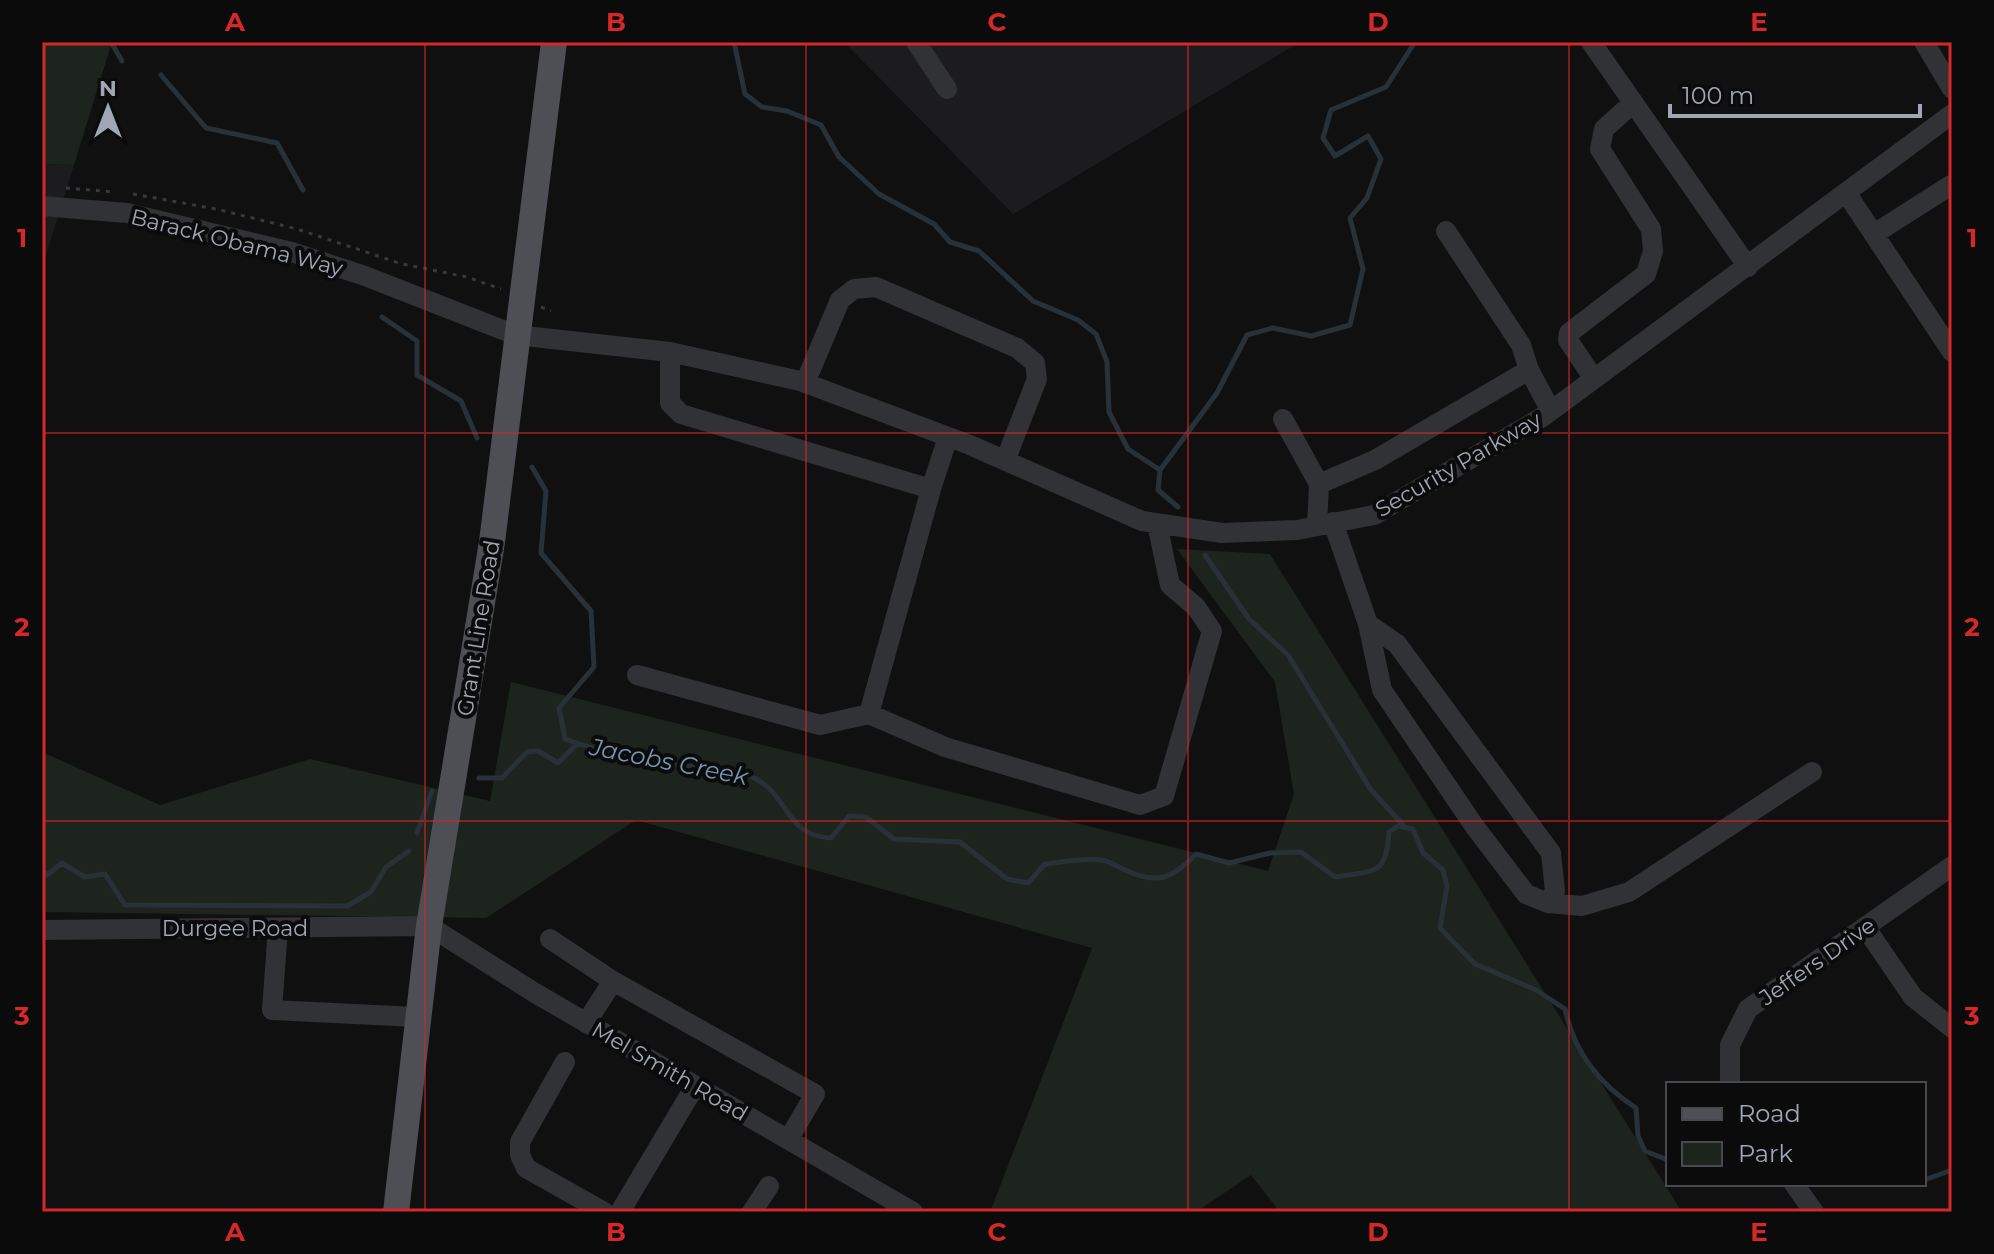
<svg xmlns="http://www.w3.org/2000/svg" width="1994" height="1254" font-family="Montserrat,sans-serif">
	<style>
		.built { fill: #1c1c1e }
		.green { fill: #1c241d }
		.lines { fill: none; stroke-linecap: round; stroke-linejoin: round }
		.stream { stroke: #283137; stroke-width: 5 }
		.path { stroke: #37393d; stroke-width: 3; stroke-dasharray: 4 6; stroke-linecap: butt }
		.minor { stroke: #313236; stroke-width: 20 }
		.major { stroke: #4d4f55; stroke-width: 26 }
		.grid { fill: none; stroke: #d62828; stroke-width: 2; stroke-opacity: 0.55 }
		.labels { text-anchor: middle; stroke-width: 8; stroke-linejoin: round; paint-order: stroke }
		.street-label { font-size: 22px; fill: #a0a6b3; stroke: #0b0b0c }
		.water-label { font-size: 24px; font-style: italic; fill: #7595b0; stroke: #0b0b0c }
		.neatline { fill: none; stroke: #d62828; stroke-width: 3 }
		.grid-label { font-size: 26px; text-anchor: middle; font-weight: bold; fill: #d62828 }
	</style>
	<rect width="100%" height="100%" fill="#101011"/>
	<path class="built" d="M844 42H1300L1013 214Z
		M42 164 74 165 42 268Z"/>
	<path class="green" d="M42 42H112L74 165 42 164Z
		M1177 549 1270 554 1682 1212H1280L1251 1175 1196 1212H990L1092 948 636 820 486 918 42 912V752L160 805 310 759 490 801 511 682 1268 871 1294 794 1275 682Z"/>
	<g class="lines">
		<path class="stream" d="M111 42 122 61
			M734 42 745 94 762 107 787 111 821 125 839 157 879 194 934 224 950 242 979 251 1033 301 1078 320 1096 334 1107 362 1109 412 1128 449 1160 470
			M161 75 206 128 277 143 303 190
			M382 317 417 341V375L461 401 477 438
			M532 467 546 491 541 553 591 611 594 667 559 708 565 739C606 754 648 761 692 767 713 770 732 767 752 777 790 794 784 836 831 838L849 816 866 817 894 839 960 842 1007 879 1028 883 1045 864C1063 862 1083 858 1102 860 1109 861 1118 867 1125 870 1157 885 1172 879 1196 854L1229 863 1270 853 1301 852 1335 877C1375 870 1386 877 1389 832L1398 826 1413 829 1423 853 1443 870 1447 886 1440 928 1475 964 1536 990 1565 1009C1574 1052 1599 1084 1636 1108L1638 1136 1645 1151 1668 1160
			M1178 507 1158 490 1160 470 1217 393 1247 335 1273 328 1311 336 1350 325 1363 269 1350 218 1367 198 1381 159 1368 136 1335 156 1323 138 1331 110 1386 87 1415 42
			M1205 555 1249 619 1288 655 1371 790 1405 827
			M479 778H502L527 752 538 751 558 763 577 744
			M417 833 432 791
			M42 870 47 875 62 863 85 877 105 874 125 905 347 906 371 892 386 867 409 851
			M1924 1180 1952 1170"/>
		<path class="path" d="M66 188 114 192
			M133 194 216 209 297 229 402 264 467 277 501 289
			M541 307 551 311"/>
		<path class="minor" d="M916 42 947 89
			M1591 42 1748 267
			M1924 42 1952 89
			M1847 194 1952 352
			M42 206 127 213 292 252 365 276 516 335 670 352 800 381 970 445 1142 521 1222 533 1297 530 1374 515 1544 416 1952 114
			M1446 231 1521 345 1529 370
			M1874 234 1951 185
			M670 352V403L681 414 931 489 869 714 945 747 1140 805 1164 796 1212 631 1196 607 1170 585 1157 524
			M1594 379 1568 340 1569 333 1646 274 1653 251 1651 229 1600 149 1604 129 1633 103
			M805 383 840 300 854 289 876 287 1017 348 1035 363 1037 379 1005 461
			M1283 419 1319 484 1317 526
			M1319 484 1375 460 1529 370 1551 411
			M931 489 948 437
			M1333 522 1368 624 1397 644 1551 853 1555 891 1548 903 1526 894 1475 827 1382 690 1368 624
			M637 675 820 725 869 714
			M1548 903 1582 906 1629 892 1812 772
			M1865 927 1913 997 1952 1028
			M278 928 272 1010 416 1017
			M42 930 429 926 535 993 913 1212
			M550 939 613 981 815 1094 788 1140
			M586 1023 613 981
			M565 1062 520 1142V1155L526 1168 604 1212
			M1730 1084V1045L1748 1009 1952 866
			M1794 1184 1814 1212
			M620 1212 695 1086
			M752 1212 769 1186"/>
		<path class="major" d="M396 1212 429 926 492 542 554 42"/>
	</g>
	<path class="grid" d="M425 42V1212M806 42V1212M1188 42V1212M1569 42V1212M42 433H1952M42 821H1952"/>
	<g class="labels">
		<g class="street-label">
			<text transform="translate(237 242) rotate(14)" y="8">Barack Obama Way</text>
			<text transform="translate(1458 464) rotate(-30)" y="8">Security Parkway</text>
			<text transform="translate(478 628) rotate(-81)" y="8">Grant Line Road</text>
			<text x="235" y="936">Durgee Road</text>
			<text transform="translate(1817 961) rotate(-35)" y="8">Jeffers Drive</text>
			<text transform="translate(670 1071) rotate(30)" y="8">Mel Smith Road</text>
		</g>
		<g class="water-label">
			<text transform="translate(669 762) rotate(11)" y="8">Jacobs Creek</text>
		</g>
	</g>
	<rect width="1994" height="1254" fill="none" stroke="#0b0b0c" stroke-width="88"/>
	<rect x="1666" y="1082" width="260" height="104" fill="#0b0b0c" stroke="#47494f" stroke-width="2"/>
	<rect x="1682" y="1108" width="40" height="12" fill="#4d4f55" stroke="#47494f" stroke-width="2"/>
	<text x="1738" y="1122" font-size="24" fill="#a0a6b3">Road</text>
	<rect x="1682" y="1142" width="40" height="24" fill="#1c241d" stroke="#47494f" stroke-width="2"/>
	<text x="1738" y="1162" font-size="24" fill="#a0a6b3">Park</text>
	<g transform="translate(108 108)" stroke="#0b0b0c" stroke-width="6" paint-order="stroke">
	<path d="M0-6L14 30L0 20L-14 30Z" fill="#a0a6b3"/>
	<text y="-12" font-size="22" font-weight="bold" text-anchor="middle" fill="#a0a6b3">N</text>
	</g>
	<path d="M1670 104v12h250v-12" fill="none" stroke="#a0a6b3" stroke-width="4"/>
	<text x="1682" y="104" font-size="24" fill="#a0a6b3" stroke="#0b0b0c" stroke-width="6" paint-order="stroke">100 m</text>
	<rect x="44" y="44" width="1906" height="1166" class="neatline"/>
	<g class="grid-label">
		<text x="235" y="31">A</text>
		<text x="616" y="31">B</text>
		<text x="997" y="31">C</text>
		<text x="1378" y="31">D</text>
		<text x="1759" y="31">E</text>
		<text x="22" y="247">1</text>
		<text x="1972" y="247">1</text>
		<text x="22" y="636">2</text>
		<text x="1972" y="636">2</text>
		<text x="22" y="1025">3</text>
		<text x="1972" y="1025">3</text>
		<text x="235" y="1241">A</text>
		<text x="616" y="1241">B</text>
		<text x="997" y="1241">C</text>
		<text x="1378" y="1241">D</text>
		<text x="1759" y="1241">E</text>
	</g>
</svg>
